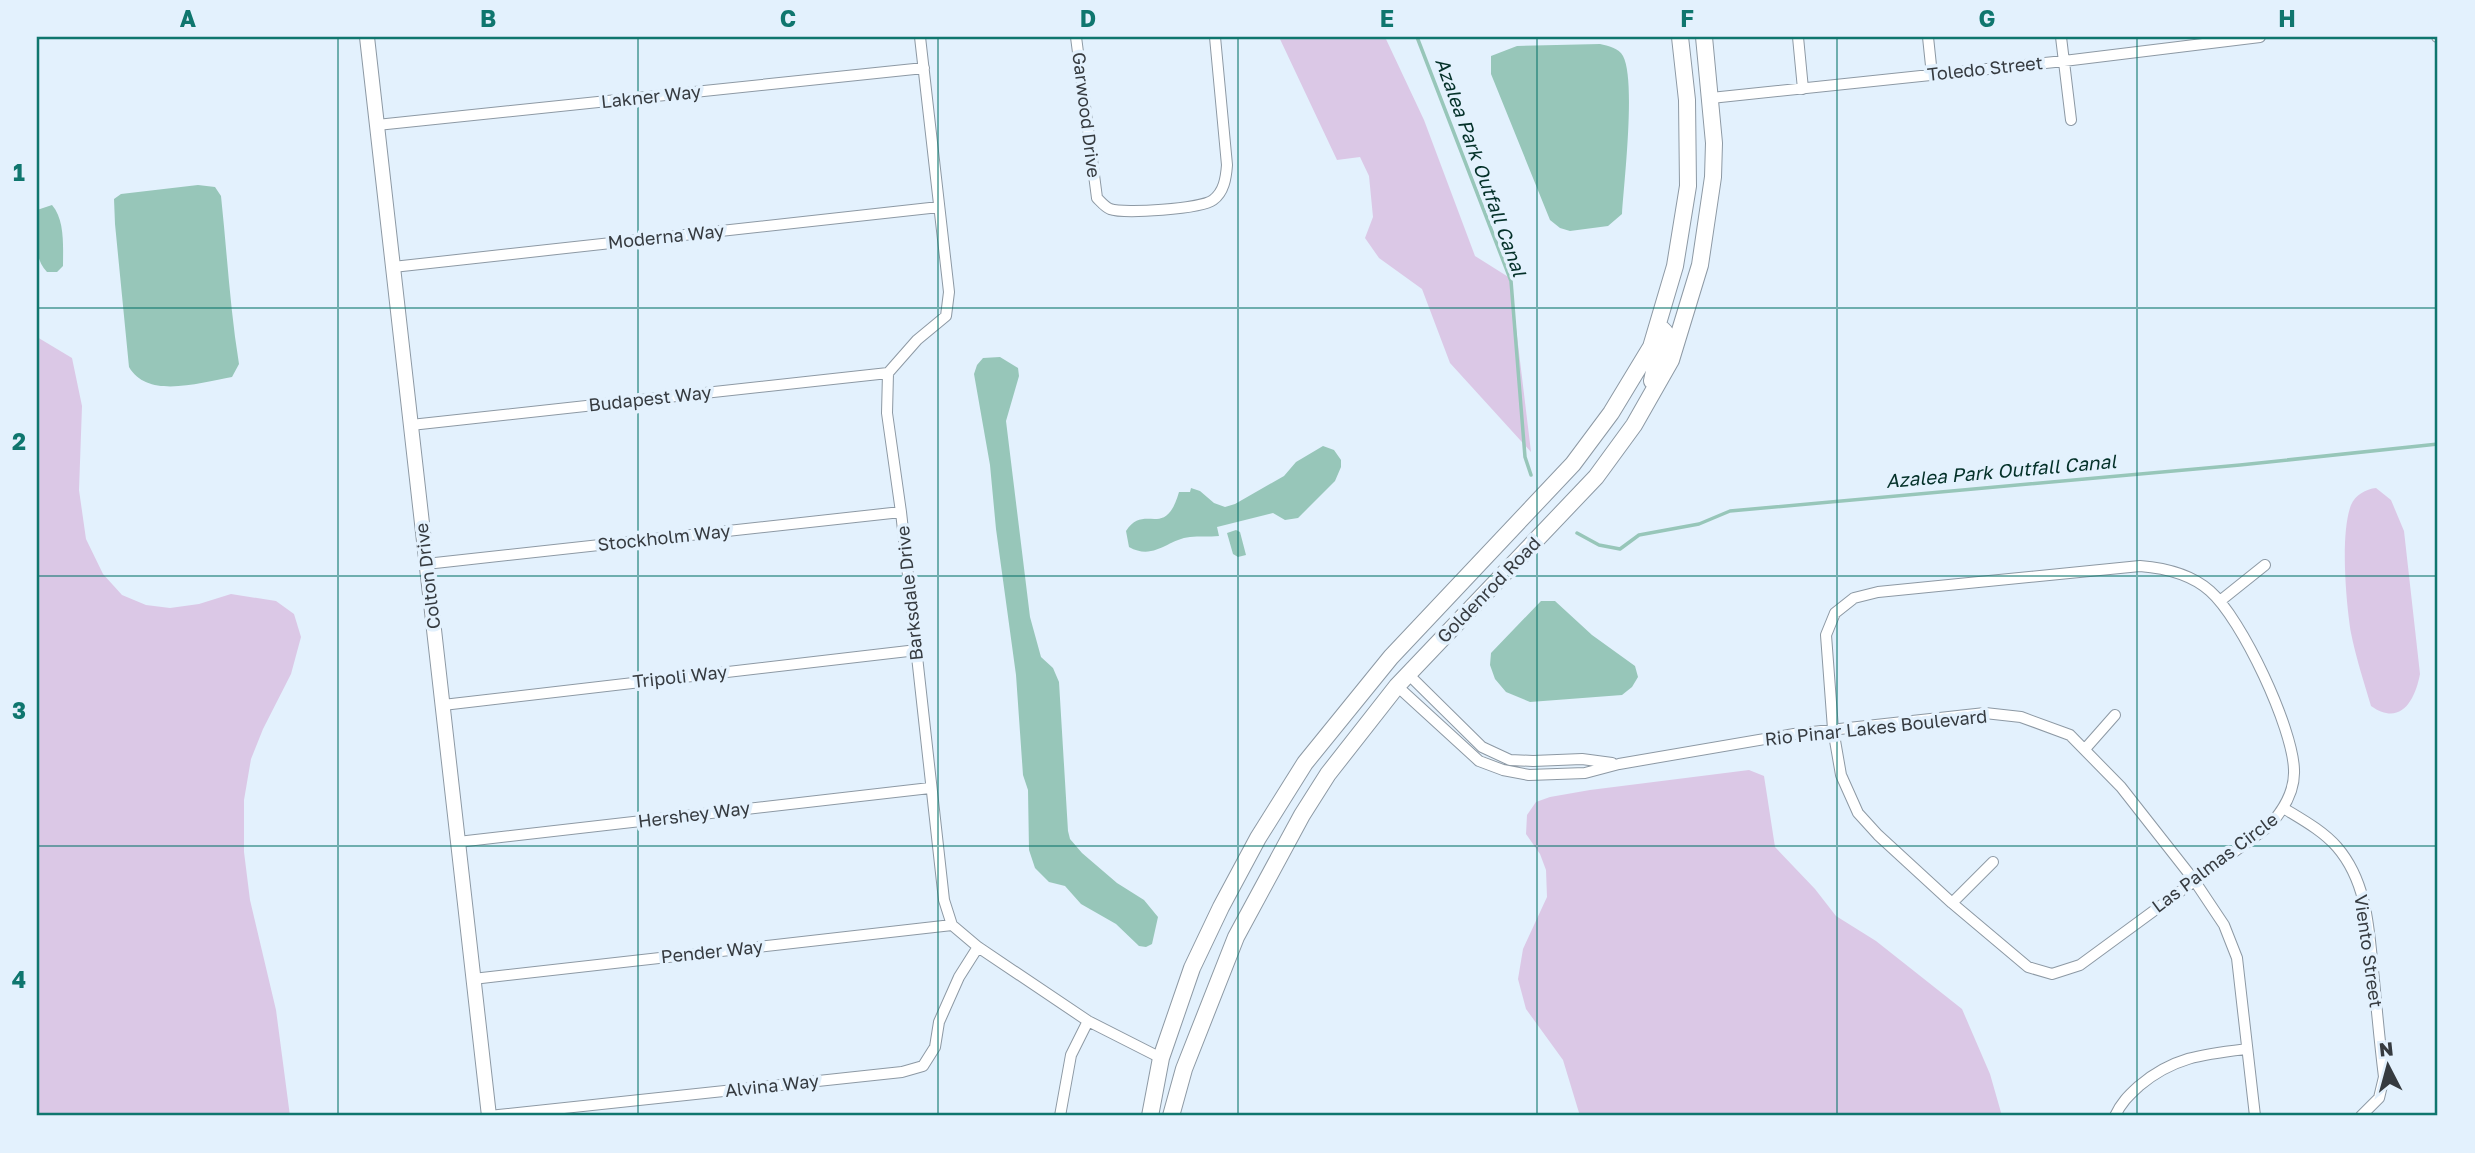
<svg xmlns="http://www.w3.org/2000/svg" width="2475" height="1153" font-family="'Golos Text',sans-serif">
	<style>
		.green { fill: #dbc8e6 }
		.water { fill: #97c6b9 }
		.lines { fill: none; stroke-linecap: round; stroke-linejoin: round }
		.stream { stroke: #97c6b9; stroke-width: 3.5 }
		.minor-casing { stroke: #8d99a4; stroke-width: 12 }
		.tertiary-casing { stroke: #8d99a4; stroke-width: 16 }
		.secondary-casing { stroke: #8d99a4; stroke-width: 18 }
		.minor { stroke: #fff; stroke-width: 10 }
		.tertiary { stroke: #fff; stroke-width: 14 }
		.secondary { stroke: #fff; stroke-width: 16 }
		.grid { fill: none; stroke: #0f766e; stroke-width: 2; stroke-opacity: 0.55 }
		.labels { text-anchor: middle; stroke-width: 7; stroke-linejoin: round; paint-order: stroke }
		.street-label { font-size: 18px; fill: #363b40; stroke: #e3f1fd }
		.water-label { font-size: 19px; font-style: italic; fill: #043129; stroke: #e3f1fd }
		.neatline { fill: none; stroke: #0f766e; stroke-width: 2.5 }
		.grid-label { font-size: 23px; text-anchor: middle; font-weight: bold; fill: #0f766e }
	</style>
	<rect width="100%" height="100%" fill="#e3f1fd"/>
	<path class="green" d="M1279 37H1385L1424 120 1475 256 1510 278 1531 452 1450 363 1422 289 1379 258 1365 238 1373 217 1369 176 1360 157 1337 160Z
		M37 337 72 358 82 406 79 490 86 539 103 574 122 595 146 605 170 608 199 604 231 594 276 601 294 614 301 637 291 674 263 729 251 759 244 800V852L250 900 276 1010 290 1116H37Z
		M2376 488 2391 500 2404 531 2420 674C2415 700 2401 727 2371 706 2364 682 2356 658 2351 633 2346 602 2340 534 2351 505 2355 495 2366 489 2376 488Z
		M1749 770 1764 776 1775 847 1815 889 1836 916 1876 941 1962 1009 1990 1074 2002 1116H1580L1563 1060 1526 1009 1518 979 1523 949 1547 897 1546 870 1540 854 1526 834 1527 815 1536 802 1550 797 1590 790Z"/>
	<path class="water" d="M1600 44C1608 46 1619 48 1623 56 1636 80 1624 182 1622 214L1608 226 1570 231 1560 228 1550 220 1491 74V56L1517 46Z
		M198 185 215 187 221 196C227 252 230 309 239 364L232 377C201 382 148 400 129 367L115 224 114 199 121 194Z
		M52 205C65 220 63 246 63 266L57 272H47C32 257 37 230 37 210Z
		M1000 357 1018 368 1019 376 1006 421 1030 617 1041 657 1053 668 1059 682 1068 831 1070 839 1082 853 1117 883 1144 900 1158 917 1152 944 1146 947 1139 946 1116 924 1081 904 1065 886 1049 882 1035 868 1029 850 1028 790 1023 775 1016 675 996 529 990 465 974 374 977 365 983 358Z
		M1323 446 1334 450 1341 460V467L1335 481 1298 518 1285 520 1273 513 1217 527 1219 536C1209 537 1199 536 1190 537 1168 539 1154 561 1129 547L1126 531C1145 502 1165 541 1179 492H1190L1191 488 1200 491 1214 503 1225 507 1235 504 1284 476 1296 462Z
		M1236 530 1240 532 1246 555 1238 557 1233 554 1227 533Z
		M1541 601H1555L1592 635 1635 666 1638 677 1632 687 1622 695 1530 702 1506 692 1495 679 1490 665 1491 653Z"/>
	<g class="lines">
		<path class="stream" d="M1417 37 1511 281 1525 457 1531 475
			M1577 533 1599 545 1620 549 1639 535 1699 524 1730 511 2240 465 2438 444"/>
		<defs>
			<path id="minor" d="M920 37 949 292 946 316 917 340 888 373 887 413 901 512 944 900 952 925 978 947 1088 1021 1161 1058
				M1076 37 1097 198C1101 202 1105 207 1110 209 1124 214 1201 209 1213 200 1224 192 1226 178 1227 165L1215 37
				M1798 37 1803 89
				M1928 37 1932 75
				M2061 37 2071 120
				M2437 37H2438
				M1711 98 2064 61 2260 37
				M377 125 924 68
				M393 267 939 207
				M411 425 888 373
				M426 564 901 512
				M2140 566C2165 568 2191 574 2210 591 2242 619 2293 728 2294 770 2295 792 2283 811 2268 827L2080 965 2052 974 2028 967 1952 903 1878 835 1858 813 1841 775 1833 729 1826 635 1835 613 1854 598 1878 592Z
				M2220 601 2265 565
				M1409 675 1482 747 1510 760 1533 761 1582 759 1612 763
				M1397 686 1479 761 1503 770 1529 775 1585 773 1619 764 1794 734 1985 713 2021 717 2070 735 2121 787 2194 880 2224 925 2237 958 2255 1116
				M443 705 917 650
				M2085 749 2115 715
				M2285 809C2303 820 2323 831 2337 847 2369 884 2369 935 2374 980 2377 1013 2380 1045 2384 1077L2379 1098 2361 1116
				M458 842 930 788
				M1952 903 1993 862
				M473 979 952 925
				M489 1116 902 1072 923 1066 935 1047 939 1022 959 977 978 947
				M1060 1116 1071 1055 1088 1021
				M2115 1116C2121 1103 2128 1096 2139 1086 2173 1057 2204 1054 2247 1049"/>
			<path id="tertiary" d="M367 37 489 1116"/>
			<path id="secondary" d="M1652 381C1655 364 1662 349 1665 332L1662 329
				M1150 1116 1161 1058 1192 968 1221 907 1258 838 1305 763 1391 657 1573 464 1611 413 1651 347 1675 266 1688 186 1687 100 1680 37
				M1171 1116 1184 1069 1236 937 1302 815 1328 774 1397 686 1596 477 1634 425 1671 360 1700 265 1713 177 1714 143 1704 37"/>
		</defs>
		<use href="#minor" class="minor-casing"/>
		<use href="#tertiary" class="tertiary-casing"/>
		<use href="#secondary" class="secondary-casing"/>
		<use href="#minor" class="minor"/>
		<use href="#tertiary" class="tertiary"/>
		<use href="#secondary" class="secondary"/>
	</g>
	<path class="grid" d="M338 37V1116M638 37V1116M938 37V1116M1238 37V1116M1537 37V1116M1837 37V1116M2137 37V1116M37 308H2438M37 576H2438M37 846H2438"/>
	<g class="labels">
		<g class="street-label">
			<text transform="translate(1985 69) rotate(-6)" y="6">Toledo Street</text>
			<text transform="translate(651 97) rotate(-6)" y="6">Lakner Way</text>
			<text transform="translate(1086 115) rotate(83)" y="6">Garwood Drive</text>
			<text transform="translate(666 237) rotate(-6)" y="6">Moderna Way</text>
			<text transform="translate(650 399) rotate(-6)" y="6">Budapest Way</text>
			<text transform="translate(664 538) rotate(-6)" y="6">Stockholm Way</text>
			<text transform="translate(428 576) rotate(-97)" y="6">Colton Drive</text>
			<text transform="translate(1489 590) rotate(-46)" y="6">Goldenrod Road</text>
			<text transform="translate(910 593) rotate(-96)" y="6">Barksdale Drive</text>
			<text transform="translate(680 677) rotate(-6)" y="6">Tripoli Way</text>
			<text transform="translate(1876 728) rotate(-6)" y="6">Rio Pinar Lakes Boulevard</text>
			<text transform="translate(694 815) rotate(-7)" y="6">Hershey Way</text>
			<text transform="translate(2215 863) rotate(-37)" y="6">Las Palmas Circle</text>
			<text transform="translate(2368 951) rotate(82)" y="6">Viento Street</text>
			<text transform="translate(712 952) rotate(-6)" y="6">Pender Way</text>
			<text transform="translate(772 1086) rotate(-6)" y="6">Alvina Way</text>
		</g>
		<g class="water-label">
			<text transform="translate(1481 167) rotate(70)" y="7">Azalea Park Outfall Canal</text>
			<text transform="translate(2001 471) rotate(-5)" y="7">Azalea Park Outfall Canal</text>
		</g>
	</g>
	<rect width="2475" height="1153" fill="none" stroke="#e3f1fd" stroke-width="77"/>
	<g transform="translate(2388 1066) rotate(354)" stroke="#e3f1fd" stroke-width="5" paint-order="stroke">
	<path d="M0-5L12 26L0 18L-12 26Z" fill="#363b40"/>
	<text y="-10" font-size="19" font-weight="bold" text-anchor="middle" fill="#363b40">N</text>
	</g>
	<rect x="38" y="38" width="2398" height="1076" class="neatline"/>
	<g class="grid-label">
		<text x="188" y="27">A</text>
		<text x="488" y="27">B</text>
		<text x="788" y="27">C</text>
		<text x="1088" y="27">D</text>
		<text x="1387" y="27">E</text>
		<text x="1687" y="27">F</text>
		<text x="1987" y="27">G</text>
		<text x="2287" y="27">H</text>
		<text x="19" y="181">1</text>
		<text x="19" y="450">2</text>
		<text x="19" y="719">3</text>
		<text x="19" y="988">4</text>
	</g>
</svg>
